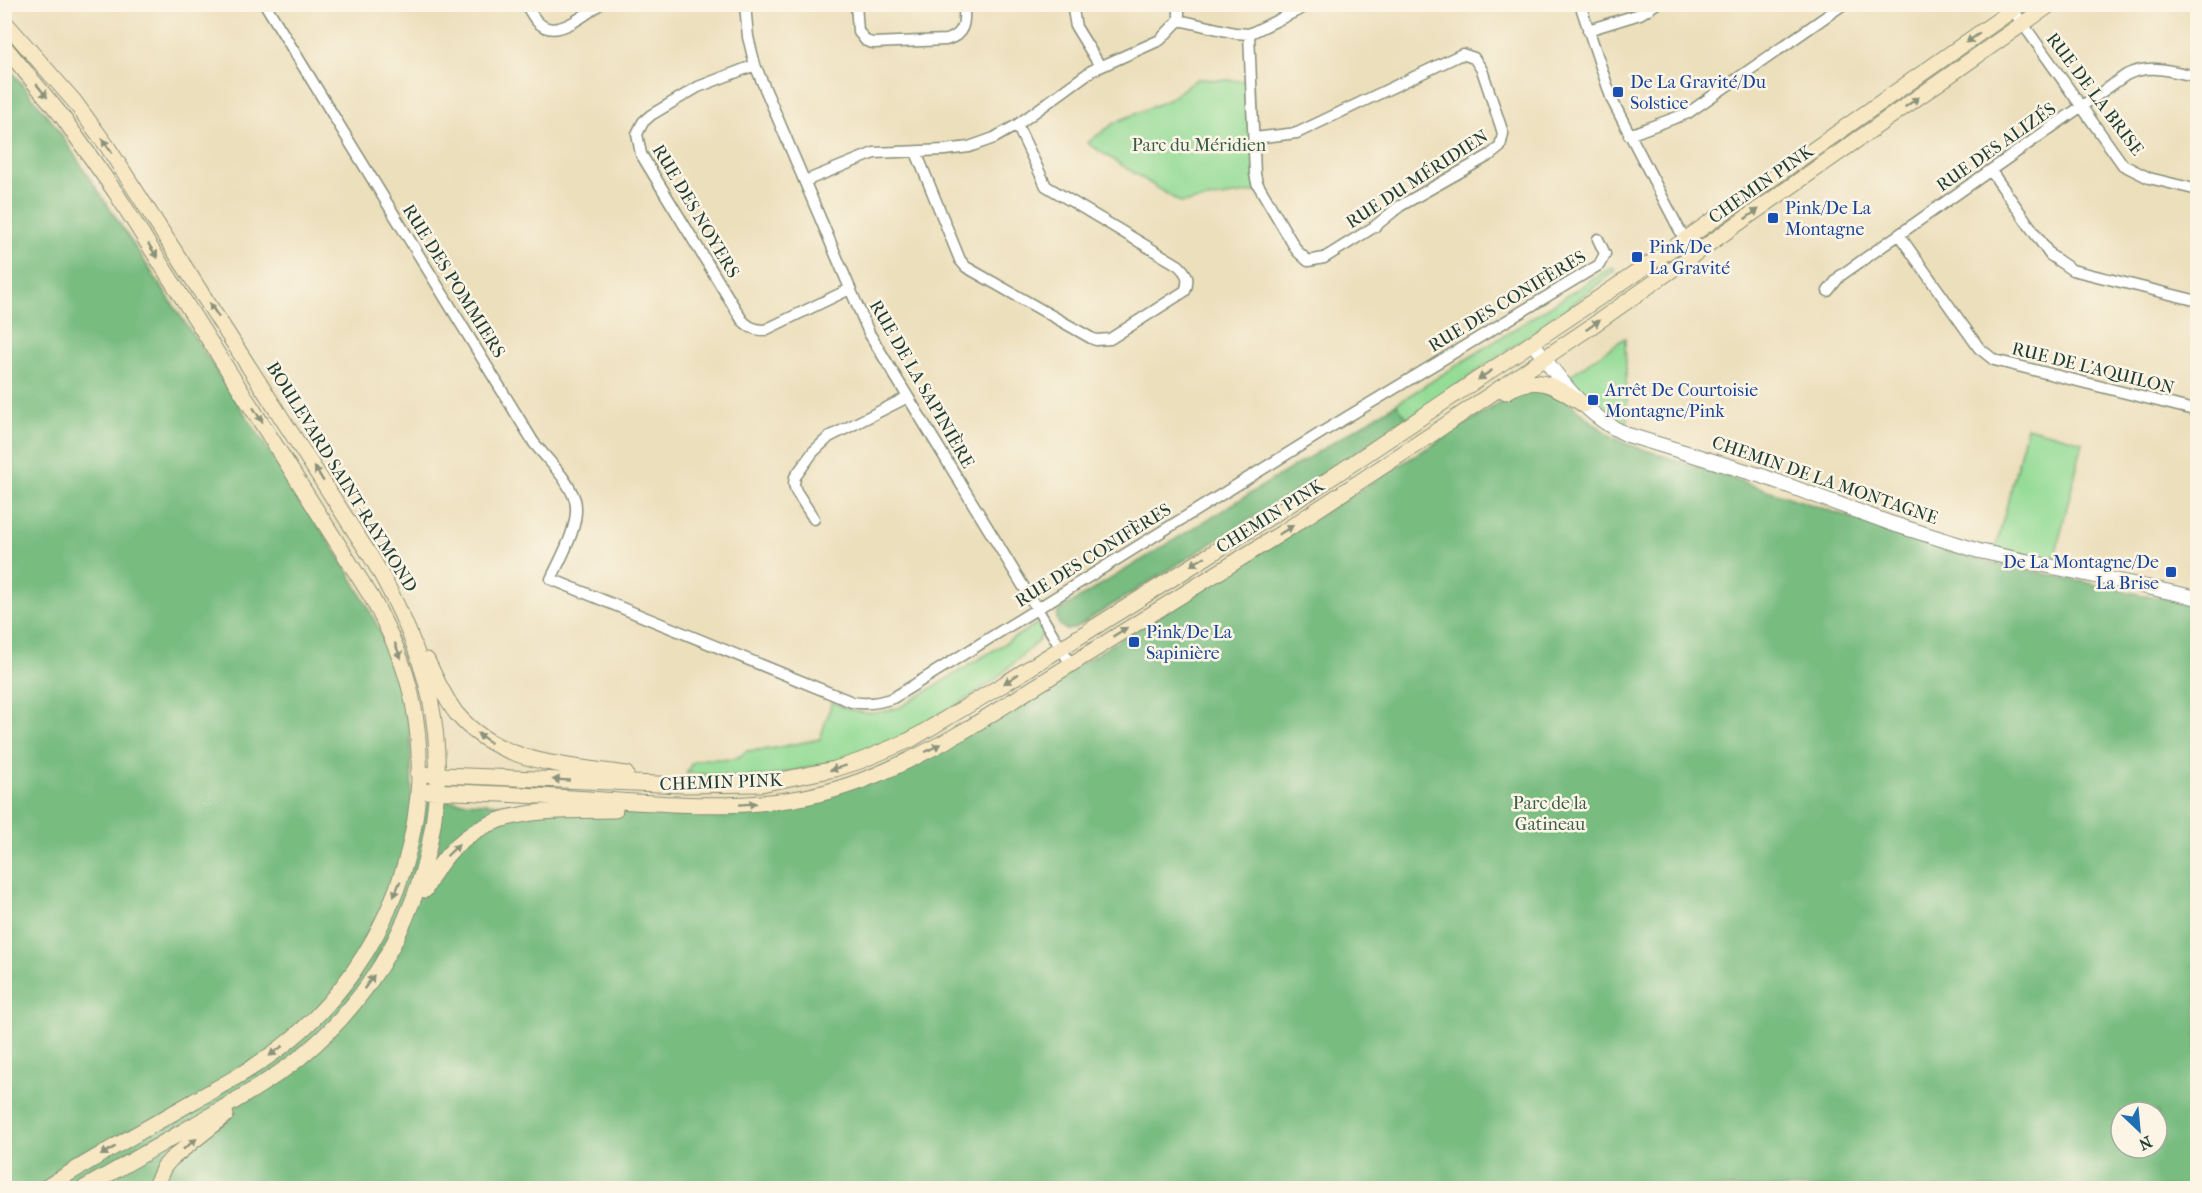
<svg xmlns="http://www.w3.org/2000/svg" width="2202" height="1193" font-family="'IM FELL French Canon',serif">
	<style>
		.green { fill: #95dc97; stroke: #5a8c66; stroke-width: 1.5 }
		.forest { fill: #78bc80; stroke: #4c7c5a; stroke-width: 1.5; fill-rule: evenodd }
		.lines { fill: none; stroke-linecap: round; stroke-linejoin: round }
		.minor-casing { stroke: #868e78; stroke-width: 13 }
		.tertiary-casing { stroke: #868e78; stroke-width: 16 }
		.secondary-casing { stroke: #868e78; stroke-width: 17 }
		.minor { stroke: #fff; stroke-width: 10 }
		.tertiary { stroke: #fff; stroke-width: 14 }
		.secondary { stroke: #f7e8c3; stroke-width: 15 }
		.oneway { fill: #8b927c }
		.transit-dot { fill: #1a4fb4; stroke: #fcf5e5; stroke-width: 2 }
		.labels { text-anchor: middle; stroke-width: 5; stroke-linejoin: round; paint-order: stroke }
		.transit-label { font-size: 18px; fill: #164399; stroke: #fcf5e5; text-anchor: start }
		.street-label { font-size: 18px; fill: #1f3d34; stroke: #fcf5e5 }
		.park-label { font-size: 18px; fill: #375d48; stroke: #fcf5e5 }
	</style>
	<rect width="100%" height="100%" fill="#fcf5e5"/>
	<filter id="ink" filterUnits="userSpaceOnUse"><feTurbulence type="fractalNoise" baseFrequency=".0167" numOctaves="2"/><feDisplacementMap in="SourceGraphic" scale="12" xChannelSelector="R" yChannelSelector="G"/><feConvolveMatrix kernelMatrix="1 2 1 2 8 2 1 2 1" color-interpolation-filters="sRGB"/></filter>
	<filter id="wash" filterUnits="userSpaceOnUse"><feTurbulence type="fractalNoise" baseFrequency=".008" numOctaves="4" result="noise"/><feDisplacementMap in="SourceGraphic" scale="24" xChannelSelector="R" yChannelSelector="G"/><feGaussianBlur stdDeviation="1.35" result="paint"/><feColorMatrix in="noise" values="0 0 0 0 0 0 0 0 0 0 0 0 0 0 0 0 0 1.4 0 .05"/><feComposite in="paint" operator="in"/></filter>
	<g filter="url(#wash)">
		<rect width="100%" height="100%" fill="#ecdfbc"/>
		<path class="green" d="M1197 79 1251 81 1260 191 1181 203 1087 143 1116 122 1168 100Z
			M1612 267 1615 269 1613 272 1566 310 1408 419 1396 404Z
			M1625 338 1628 435 1562 381Z
			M2027 427 2083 442 2052 568 1994 555Z
			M1038 623C1043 630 1043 634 1038 641L994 681 959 704 902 737 846 760 769 776 740 777 686 773 692 763C697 761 702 759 707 759 722 758 734 764 746 751L770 749 820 739 832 702C858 715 873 716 901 707Z"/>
		<path class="forest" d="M4 62 54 124 345 566C372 614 399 660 408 715 412 742 411 771 412 799L680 814 780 808 973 731 1498 404C1561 366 1572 418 1624 443L1977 559 2139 594 2197 603V1188H5ZM2121 1112H2157V1148H2121Z
			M1396 404 1408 419 1312 481 1075 628 1067 630C1059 626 1056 622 1057 613L1063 608Z"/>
	</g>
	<g filter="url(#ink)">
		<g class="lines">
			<defs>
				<path id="minor" d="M265 4 534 443C548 460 568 479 575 500 581 523 561 558 551 579L852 702C867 705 879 703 893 698L1324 431 1599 265 1605 254 1598 239
					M526 4C530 11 534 20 540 24 557 39 586 14 600 4
					M745 4 748 37 755 65 869 333 1070 663
					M856 4 858 31 866 41 873 43 946 40C965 35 965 22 964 4
					M1072 4 1076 27 1100 66
					M1580 4 1612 100 1679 229 1695 254
					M2013 10 2123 165 2149 178 2198 190
					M1179 20 1235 33 1249 34 1311 4
					M1588 30 1640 14 1656 4
					M1249 34 1255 174 1257 183 1297 251 1308 261 1324 258 1374 227 1400 206 1490 155 1500 147 1503 134 1501 127 1482 70 1474 58 1462 54 1297 133 1254 138
					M755 65 698 87 651 115 643 122 637 134 641 154 742 320C749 327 754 330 765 330L850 289
					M1629 135 1688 113 1844 4
					M916 152 960 260 966 267 1091 338 1096 340 1110 339 1185 291C1190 279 1187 273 1178 265L1046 186 1017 125
					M1991 171 2050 255 2072 270 2198 301
					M805 181 874 153 945 150 969 147 994 138 1017 125 1091 71 1160 40 1179 20V4
					M1899 235 1979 348 1994 360 2198 411
					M1828 291 1840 276 2126 75C2150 63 2172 71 2198 77
					M814 519 796 491 794 484 795 477 813 452 829 437 908 397"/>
				<path id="tertiary" d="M1533 343C1559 379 1586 417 1628 435L1765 477 1890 523 1979 551 2198 598"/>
				<path id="secondary" d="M4 21 74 101 107 146 373 560C398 603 419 649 430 698 458 831 404 975 298 1059 273 1079 245 1095 218 1111 173 1137 129 1163 84 1188
					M4 46 61 115 116 193 372 598C390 632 406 666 413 703 438 827 386 962 289 1041 260 1065 226 1083 194 1101 144 1130 93 1158 45 1188
					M1506 392C1538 372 1556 387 1584 405
					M427 660C436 679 444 697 456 713 498 764 566 765 626 774
					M418 774 682 785 761 784 835 769 860 761 910 740 1004 684 1313 490 1676 246 2021 4
					M418 791C480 792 542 796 604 800 667 804 730 809 794 799 856 789 915 759 969 728L1283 532 1429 436 1589 328 2051 4
					M425 890C466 805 534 811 615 810
					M154 1188 164 1167 171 1159 226 1115"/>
			</defs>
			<use href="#minor" class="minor-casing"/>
			<use href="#tertiary" class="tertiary-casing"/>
			<use href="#secondary" class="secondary-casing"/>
			<use href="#minor" class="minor"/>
			<use href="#tertiary" class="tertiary"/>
			<use href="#secondary" class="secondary"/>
		</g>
		<defs><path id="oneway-solid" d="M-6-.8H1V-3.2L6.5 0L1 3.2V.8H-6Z" transform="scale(1.5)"/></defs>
		<g class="oneway">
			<use href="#oneway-solid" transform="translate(1973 38) rotate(145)"/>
			<use href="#oneway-solid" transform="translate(42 91) rotate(51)"/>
			<use href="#oneway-solid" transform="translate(1912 102) rotate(-35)"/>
			<use href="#oneway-solid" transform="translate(107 146) rotate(-125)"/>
			<use href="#oneway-solid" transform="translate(1752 214) rotate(-35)"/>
			<use href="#oneway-solid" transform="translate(153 251) rotate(57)"/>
			<use href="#oneway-solid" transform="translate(214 310) rotate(-123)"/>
			<use href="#oneway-solid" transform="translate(1593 325) rotate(-35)"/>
			<use href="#oneway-solid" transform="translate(1485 375) rotate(146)"/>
			<use href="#oneway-solid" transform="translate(258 415) rotate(57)"/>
			<use href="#oneway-solid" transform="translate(319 474) rotate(-122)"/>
			<use href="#oneway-solid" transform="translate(1286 530) rotate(-32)"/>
			<use href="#oneway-solid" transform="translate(1198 561) rotate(149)"/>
			<use href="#oneway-solid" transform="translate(1120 632) rotate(-32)"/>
			<use href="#oneway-solid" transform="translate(398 651) rotate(69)"/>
			<use href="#oneway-solid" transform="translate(1011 679) rotate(147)"/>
			<use href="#oneway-solid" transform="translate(484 738) rotate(-145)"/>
			<use href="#oneway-solid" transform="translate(933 748) rotate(-28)"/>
			<use href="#oneway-solid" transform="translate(838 768) rotate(163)"/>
			<use href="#oneway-solid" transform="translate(561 780) rotate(-177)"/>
			<use href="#oneway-solid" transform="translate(748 804) rotate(-4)"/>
			<use href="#oneway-solid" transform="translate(453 850) rotate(-44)"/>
			<use href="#oneway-solid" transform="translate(397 889) rotate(112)"/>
			<use href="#oneway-solid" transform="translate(369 982) rotate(-54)"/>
			<use href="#oneway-solid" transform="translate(276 1051) rotate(143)"/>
			<use href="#oneway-solid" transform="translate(190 1144) rotate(-38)"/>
			<use href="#oneway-solid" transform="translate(108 1151) rotate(150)"/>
		</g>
	</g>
	<g class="transit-dot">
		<rect x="1612" y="86" width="12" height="12" rx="3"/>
		<rect x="1767" y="212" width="12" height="12" rx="3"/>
		<rect x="1631" y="251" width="12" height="12" rx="3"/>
		<rect x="1587" y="394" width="12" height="12" rx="3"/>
		<rect x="2165" y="566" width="12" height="12" rx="3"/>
		<rect x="1128" y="636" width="12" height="12" rx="3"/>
	</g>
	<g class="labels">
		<g class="transit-label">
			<text x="1630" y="88">De La Gravité/Du<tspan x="1630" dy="21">Solstice</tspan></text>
			<text x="1785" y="214">Pink/De La<tspan x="1785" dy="21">Montagne</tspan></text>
			<text x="1649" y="253">Pink/De<tspan x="1649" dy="21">La Gravité</tspan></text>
			<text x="1605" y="396">Arrêt De Courtoisie<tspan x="1605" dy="21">Montagne/Pink</tspan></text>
			<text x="2159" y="568" text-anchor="end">De La Montagne/De<tspan x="2159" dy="21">La Brise</tspan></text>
			<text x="1146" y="638">Pink/De La<tspan x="1146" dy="21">Sapinière</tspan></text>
		</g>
		<g class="street-label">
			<text transform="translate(2095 94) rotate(53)" y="6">RUE DE LA BRISE</text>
			<text transform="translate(1996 147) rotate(-35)" y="6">RUE DES ALIZÉS</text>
			<text transform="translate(1417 179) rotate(-33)" y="6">RUE DU MÉRIDIEN</text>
			<text transform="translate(1761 184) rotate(-35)" y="6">CHEMIN PINK</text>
			<text transform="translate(696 211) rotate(59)" y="6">RUE DES NOYERS</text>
			<text transform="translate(454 281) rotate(58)" y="6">RUE DES POMMIERS</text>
			<text transform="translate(1507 301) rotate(-31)" y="6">RUE DES CONIFÈRES</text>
			<text transform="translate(2093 368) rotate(14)" y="6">RUE DE L'AQUILON</text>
			<text transform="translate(922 384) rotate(60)" y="6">RUE DE LA SAPINIÈRE</text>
			<text transform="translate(342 477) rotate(58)" y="6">BOULEVARD SAINT-RAYMOND</text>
			<text transform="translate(1825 480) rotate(19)" y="6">CHEMIN DE LA MONTAGNE</text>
			<text transform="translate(1270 516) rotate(-32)" y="6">CHEMIN PINK</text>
			<text transform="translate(1093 555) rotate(-32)" y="6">RUE DES CONIFÈRES</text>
			<text transform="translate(721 782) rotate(-2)" y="6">CHEMIN PINK</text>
		</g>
		<g class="park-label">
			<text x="1199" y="151">Parc du Méridien</text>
			<text x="1550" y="809">Parc de la<tspan x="1550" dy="21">Gatineau</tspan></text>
		</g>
	</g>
	<rect width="2202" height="1193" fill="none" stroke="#fcf5e5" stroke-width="24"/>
	<g transform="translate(2139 1130) rotate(154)"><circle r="28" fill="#fcf5e5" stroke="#a4ab9e" stroke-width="1.5"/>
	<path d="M0-4.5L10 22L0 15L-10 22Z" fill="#1f6fb2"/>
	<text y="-9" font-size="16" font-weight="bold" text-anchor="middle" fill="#1f3d34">N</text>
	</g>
</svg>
